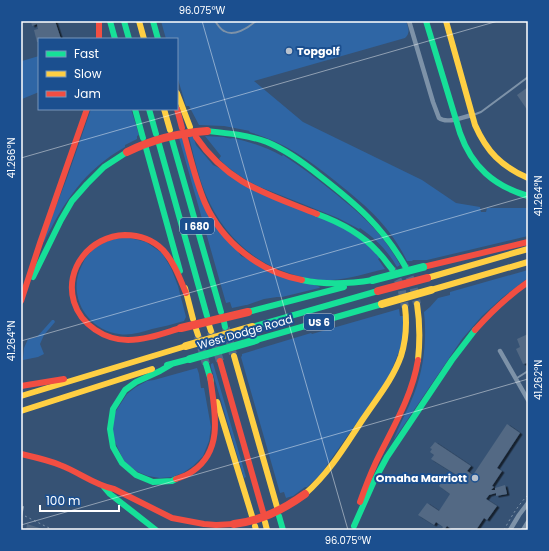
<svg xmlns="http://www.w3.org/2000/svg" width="549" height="551" font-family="Poppins,sans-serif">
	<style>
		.green { fill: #2f66a5 }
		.building { fill: #526984; filter: url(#shadow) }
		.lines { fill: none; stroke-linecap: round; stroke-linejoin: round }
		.highway-tunnel { stroke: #546c89; stroke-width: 8; stroke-dasharray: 8 4; stroke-linecap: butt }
		.path { stroke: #7d92a8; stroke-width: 1; stroke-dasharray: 2 3; stroke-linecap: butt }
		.lane { stroke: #7d92a8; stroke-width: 2 }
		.street { stroke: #7d92a8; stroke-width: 4.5 }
		.fast { stroke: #16e098; stroke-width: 6 }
		.slow { stroke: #ffcf43; stroke-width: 6 }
		.jam { stroke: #f24e42; stroke-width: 6 }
		.fast-bridge { stroke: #16e098; stroke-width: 8 }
		.slow-bridge { stroke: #ffcf43; stroke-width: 8 }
		.jam-bridge { stroke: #f24e42; stroke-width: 8 }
		.ticks { fill: none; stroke: #fff; stroke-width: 1; stroke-opacity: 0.45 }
		.poi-dot { fill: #b9c2ce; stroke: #1b4f8f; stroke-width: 1.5 }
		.labels { text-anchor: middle; stroke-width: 4; stroke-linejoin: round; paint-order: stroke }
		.shield { fill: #1b4f8f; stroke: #bbcadd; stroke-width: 1 }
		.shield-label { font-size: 10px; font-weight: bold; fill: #fff }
		.poi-label { font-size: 11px; font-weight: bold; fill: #fff; stroke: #1b4f8f; text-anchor: start }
		.street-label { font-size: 11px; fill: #fff; stroke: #1b4f8f }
		.neatline { fill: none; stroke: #fff; stroke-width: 1.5 }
		.ticks-label { font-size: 10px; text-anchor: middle; fill: #fff }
	</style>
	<defs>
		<filter id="shadow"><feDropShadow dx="2.5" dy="1.5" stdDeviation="0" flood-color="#0009"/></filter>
	</defs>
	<rect width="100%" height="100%" fill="#365274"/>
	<path class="green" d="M161 21H406C408 27 411 33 405 38L254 81 303 122 422 180 456 203 480 207 481 212H486L487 208H528V236L427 260H413L412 261H407C389 224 365 205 334 180 308 159 282 141 249 132L250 131 224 126 199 125 189 106H186L177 76V39H166Z
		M39 56V92L22 99 21 96V62L22 61Z
		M91 109H131L139 135 137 136V139L125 145V147C84 170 64 202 44 242H42L67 178Z
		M193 136 196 145 213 165 346 228 382 256 378 259 385 269C367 273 349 279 331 280 313 281 295 276 278 269 244 255 220 228 206 195 198 176 194 156 189 137Z
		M205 136 224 137C227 138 230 139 233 138 250 142 266 147 282 156L283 155C300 166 316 178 332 191 361 214 382 232 400 265L397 267C388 251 375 238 360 228L359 229 338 218 260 187C245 180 231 171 219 159L221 156Z
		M179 138H183L198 189 241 256 320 287 319 288 282 297H277L264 299 247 305H246L232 308 230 302 226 303Z
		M126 237 146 242 162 253 171 268 178 286 186 317 184 321C173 324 162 327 152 329 141 332 130 336 119 334 87 330 66 295 82 265 84 261 86 256 90 253 93 249 103 243 108 241 113 239 120 238 126 237Z
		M528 270V278L503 297 482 316 462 339 393 441C399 425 408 410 414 394 424 368 427 339 424 312L430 307 438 298 450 295V292Z
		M399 309 400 316H404L403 341 389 377 327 465 322 473 307 487H305L293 496 286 498 284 492 280 493 241 357 242 356V354L311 333 312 334Z
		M52 320H54L55 322 44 335 40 344 44 354 38 357 23 360 24 348 28 339 37 337Z
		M213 363 246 477 244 478 211 367V364Z
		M197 368 199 374 201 388H204L211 427 209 441 203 456 193 466 183 473 172 477 160 478 148 476 138 472 125 463 112 436 114 414 127 394 136 387 147 381 154 380Z"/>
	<path class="building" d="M31 21H55L61 39H39V42H37L34 30 38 29 37 24 32 26Z
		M528 87V111L517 95Z
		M528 334V366L527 363 523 364 516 349 520 347 517 339Z
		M507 424 520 433 497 468 502 471 492 486 494 487 491 490H495V488L505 485 507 494 496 496V493L489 495 486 499 497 506 487 520 484 518 476 530H453L447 526 444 530H441L443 527 436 522 434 525 418 515 427 503 439 511 450 494 439 486 446 475 452 480 455 474 431 459 434 455 430 452 432 449 430 448 435 442 471 466 467 471 473 475Z
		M27 524 46 530H26Z"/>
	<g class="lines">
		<path class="highway-tunnel" d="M405 266 413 285 417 304
			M392 269 401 286 405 307
			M226 328 233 354
			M211 332 220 361
			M198 336 206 364"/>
		<path class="path" d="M25 516 53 530
			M504 530C511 517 518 505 528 495"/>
		<path class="lane" d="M215 21C218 25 220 29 224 31 234 37 248 28 256 21
			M473 115 481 112 528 77
			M517 378 528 371
			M21 516 23 507"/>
		<path class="street" d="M409 21 433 102 439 118C447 124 463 117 472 115
			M500 351 528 400
			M510 530 519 515 528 503
			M523 530 528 522"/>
		<path class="fast" d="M110 21 115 39
			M124 21 129 39
			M153 21 158 39
			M426 21 460 133C472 167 494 186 528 196
			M135 109 143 138
			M149 109 156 134
			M207 131C227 133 248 135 267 142 286 150 304 163 320 176 356 204 382 226 405 266
			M172 140 221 312
			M159 144 207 316
			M146 148 180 271
			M317 214C339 222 362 234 378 252 383 257 387 263 392 269
			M33 277 61 220 72 201 87 184 104 167 127 152
			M302 280C326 285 349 284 373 280
			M248 312 344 287
			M224 322 225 327
			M252 327 378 291
			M256 340 382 304
			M172 364 160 371 136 382 125 390 113 409 110 429 113 447 122 463 136 475 153 482 172 481 176 479
			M206 364 211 381
			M167 365 190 359
			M104 487 110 494 156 530
			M279 516 283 530
			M354 526 374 481 387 457 452 360 475 330"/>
		<path class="slow" d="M139 21 144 39
			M446 21 475 125C487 152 501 166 528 178
			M177 93 190 127
			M164 109 170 130
			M427 278 528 249
			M185 288 193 319
			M431 290 528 262
			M417 304C420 323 420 341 418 360
			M209 325 211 331
			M196 329 198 335
			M234 356 277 507
			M21 396 186 346
			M217 402 252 516
			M21 411 152 369
			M305 494C330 472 345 446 363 419 377 398 393 379 401 356 406 340 407 323 405 307
			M265 522 267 530
			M255 526 256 530"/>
		<path class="jam" d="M99 21V39
			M177 109 182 128
			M196 137C228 184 267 194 317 214
			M185 138C191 160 196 182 205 203 222 242 260 272 302 280
			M423 267 528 242
			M21 301 40 243 87 109
			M181 328C164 333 146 340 128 340 105 340 81 325 74 302 64 269 90 236 125 235 139 235 153 240 163 250 174 262 180 279 186 293
			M475 330C491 312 508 296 528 282
			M220 361 263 512
			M21 386 64 379
			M21 454C34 457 48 460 60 465 79 472 94 485 114 489L172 518 204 524 216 525 234 524
			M176 479C182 477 188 475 193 471 225 449 214 408 210 376
			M360 502C365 488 370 475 376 462 392 429 412 397 418 360"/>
		<path class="fast-bridge" d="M373 280 423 267
			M190 359 256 340"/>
		<path class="slow-bridge" d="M382 304 431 290
			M186 346 252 327"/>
		<path class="jam-bridge" d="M127 152C153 139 178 133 207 131
			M378 291 427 278
			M181 328 248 312
			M234 524C261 521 283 510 305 494"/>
	</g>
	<path class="ticks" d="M202 21 348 530M21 158 498 21M21 341 528 196M21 525 528 379"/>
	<g class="poi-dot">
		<circle cx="289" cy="51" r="4"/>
		<circle cx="475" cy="478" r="4"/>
	</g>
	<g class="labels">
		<g class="shield">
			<rect x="180" y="218" width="34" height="16" rx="3"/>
			<rect x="304" y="314" width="30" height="16" rx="3"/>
		</g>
		<g class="shield-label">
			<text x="197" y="230">I 680</text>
			<text x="319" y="326">US 6</text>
		</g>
		<g class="poi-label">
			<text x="297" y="55">Topgolf</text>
			<text x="467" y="482" text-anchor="end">Omaha Marriott</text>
		</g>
		<g class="street-label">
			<text transform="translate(245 332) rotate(-16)" y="4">West Dodge Road</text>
		</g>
	</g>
	<rect width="549" height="551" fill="none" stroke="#1b4f8f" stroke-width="44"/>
	<rect x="38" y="38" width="140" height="72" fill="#1b4f8f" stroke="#7695bc"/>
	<rect x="46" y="51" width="20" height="6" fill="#16e098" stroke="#7695bc"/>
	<text x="74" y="58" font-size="12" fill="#ffffff">Fast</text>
	<rect x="46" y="71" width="20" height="6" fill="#ffcf43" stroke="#7695bc"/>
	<text x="74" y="78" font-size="12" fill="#ffffff">Slow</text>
	<rect x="46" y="91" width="20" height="6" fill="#f24e42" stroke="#7695bc"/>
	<text x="74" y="98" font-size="12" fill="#ffffff">Jam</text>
	<path d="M40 505v6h79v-6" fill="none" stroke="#ffffff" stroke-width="2"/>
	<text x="46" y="505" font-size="12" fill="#ffffff" stroke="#1b4f8f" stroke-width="3" paint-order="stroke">100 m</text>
	<rect x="22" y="22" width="505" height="507" class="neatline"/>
	<g class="ticks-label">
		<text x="202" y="14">96.075°W</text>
		<text transform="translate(11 158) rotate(-90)" y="4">41.266°N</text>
		<text transform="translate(538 196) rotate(-90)" y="4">41.264°N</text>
		<text transform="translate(11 341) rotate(-90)" y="4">41.264°N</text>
		<text transform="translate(538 380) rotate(-90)" y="4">41.262°N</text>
		<text x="348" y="544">96.075°W</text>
	</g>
</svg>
